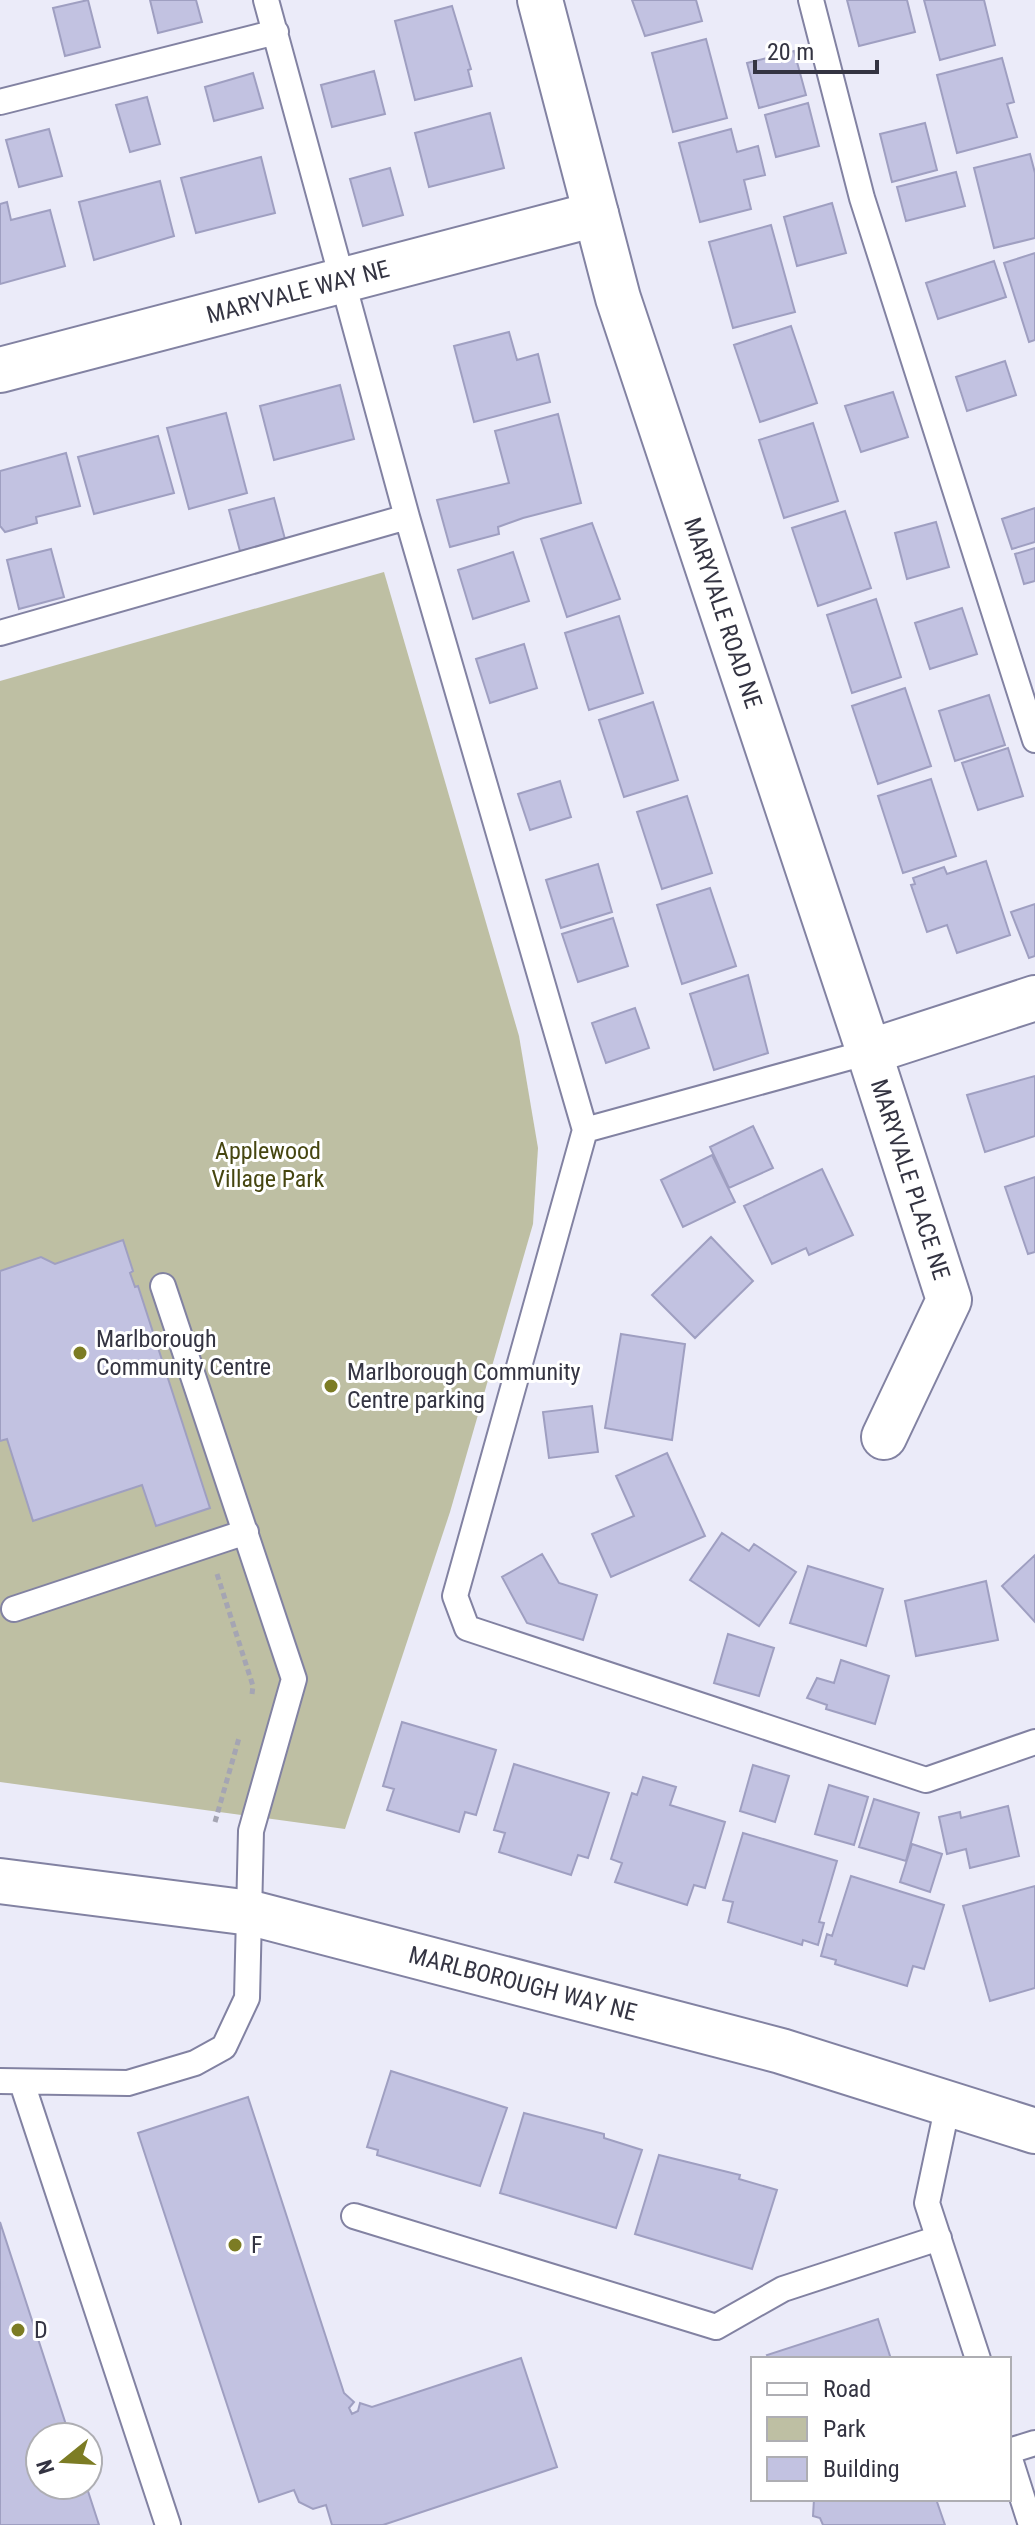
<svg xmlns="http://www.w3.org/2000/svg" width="1035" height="2525" font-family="'Roboto Condensed',sans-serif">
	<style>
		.green { fill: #bebfa3 }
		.building { fill: #c2c2e1; stroke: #9f9fc1; stroke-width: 2 }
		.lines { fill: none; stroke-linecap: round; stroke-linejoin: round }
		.lane-casing { stroke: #8282a2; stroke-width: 28 }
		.street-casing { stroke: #8282a2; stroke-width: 48 }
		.secondary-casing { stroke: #8282a2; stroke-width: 48 }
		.path { stroke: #a5a5b3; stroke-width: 5; stroke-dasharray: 6 4; stroke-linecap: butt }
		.lane { stroke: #fff; stroke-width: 24 }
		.street { stroke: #fff; stroke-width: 44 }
		.secondary { stroke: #fff; stroke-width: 44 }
		.poi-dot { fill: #7c7c24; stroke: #fff; stroke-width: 3 }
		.labels { text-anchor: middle; stroke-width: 6; stroke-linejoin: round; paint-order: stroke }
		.street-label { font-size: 24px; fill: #343442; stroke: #fff }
		.park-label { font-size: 24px; fill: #464610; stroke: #fff }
		.poi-label { font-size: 24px; fill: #343442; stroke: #fff; text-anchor: start }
	</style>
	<rect width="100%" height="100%" fill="#ebebf9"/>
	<path class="green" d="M384 572 519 1036 538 1148 533 1224 450 1512 345 1829 0 1782V681Z"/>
	<path class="building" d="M88 0 100 47 65 56 53 8Z
		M150 0H196L202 22 158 33Z
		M632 0H696L702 21 645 36Z
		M847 0H907L915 32 859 46Z
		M924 0H984L995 45 940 60Z
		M452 6 471 69 468 70 472 86 415 100 395 21Z
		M706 39 727 118 673 132 652 53Z
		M794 51 806 95 759 108 747 63Z
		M1002 58 1014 102 1007 104 1017 137 957 153 937 75Z
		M374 71 385 114 332 127 321 85Z
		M253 73 263 108 214 121 205 87Z
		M147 97 160 144 130 152 116 105Z
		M808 103 819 146 776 157 765 115Z
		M490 113 504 168 429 187 415 133Z
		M925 123 937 170 892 182 880 134Z
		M49 129 62 176 19 187 6 140Z
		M731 129 737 152 758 146 765 175 744 180 751 209 700 222 679 143Z
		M1030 154 1035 173V238L994 248 974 168Z
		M261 157 275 213 196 233 181 178Z
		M390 168 403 215 363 226 350 179Z
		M956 172 965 206 906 221 897 187Z
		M160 181 174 236 94 260 79 202Z
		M7 202 11 220 50 210 65 266 0 284V204Z
		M832 203 846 253 797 266 784 217Z
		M771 225 795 312 733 328 709 242Z
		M1035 253V340L1029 342 1004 263Z
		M994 261 1006 297 938 319 926 283Z
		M791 326 817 403 760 422 734 345Z
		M509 332 517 360 538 354 550 402 474 422 454 346Z
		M1005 361 1016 395 967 411 956 377Z
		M340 385 354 439 274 460 260 406Z
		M893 392 908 437 861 452 845 406Z
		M226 413 247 493 189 509 167 428Z
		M558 414 581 503 523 518 498 527 499 534 450 547 437 500 509 483 495 431Z
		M813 423 838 501 784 518 759 440Z
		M158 436 174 493 94 514 78 457Z
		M66 453 80 506 36 517 37 523 5 532 0 526V471Z
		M274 498 285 539 240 551 229 510Z
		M1035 508V542L1012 549 1002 519Z
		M845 511 871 588 818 606 792 528Z
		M936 522 949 567 907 579 895 533Z
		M592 523 620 599 567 617 541 539Z
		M1035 548V581L1024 584 1015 554Z
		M51 549 64 597 19 609 7 560Z
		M513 552 529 601 473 619 458 570Z
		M876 599 901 677 852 693 827 615Z
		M962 608 977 654 930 669 915 623Z
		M619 616 643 693 589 710 565 633Z
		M524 644 537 688 490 703 476 659Z
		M905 688 931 766 878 784 852 706Z
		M989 695 1005 745 955 761 939 711Z
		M653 702 678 780 624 797 599 720Z
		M1008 748 1023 796 978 810 962 763Z
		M931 779 956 856 903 873 878 796Z
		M560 781 571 817 530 830 518 794Z
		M687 796 712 873 662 889 637 812Z
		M986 861 1010 935 957 953 947 925 927 932 911 885 915 884 913 878 944 867 947 874Z
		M598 864 612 912 561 928 546 880Z
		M710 888 736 966 682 984 657 905Z
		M1035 904V956L1029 958 1011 912Z
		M613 918 628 966 578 982 562 934Z
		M748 975 768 1053 714 1070 690 994Z
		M635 1008 649 1048 606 1063 592 1023Z
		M1035 1076V1136L985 1152 967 1095Z
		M753 1126 773 1168 729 1188 710 1147Z
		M712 1155 735 1202 683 1227 661 1180Z
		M822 1169 853 1235 809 1255 806 1248 772 1264 744 1206Z
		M1035 1177V1252L1028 1254 1005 1187Z
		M711 1237 753 1281 695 1338 652 1295Z
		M123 1240 133 1271 130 1273 135 1287 138 1286 210 1508 156 1526 142 1485 33 1521 7 1439 0 1441V1271L41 1257 55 1264Z
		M621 1334 685 1344 672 1440 605 1428Z
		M592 1406 598 1452 549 1458 543 1412Z
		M667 1453 705 1536 611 1577 592 1534 634 1516 616 1476Z
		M722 1533 749 1551 754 1544 796 1572 759 1626 690 1580Z
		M542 1554 559 1583 597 1595 583 1640 527 1623 502 1577Z
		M1035 1555V1622L1002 1586Z
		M808 1566 883 1589 866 1646 790 1623Z
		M986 1581 998 1640 916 1656 905 1601Z
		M728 1634 774 1648 759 1696 714 1683Z
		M841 1660 889 1676 875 1724 826 1709 827 1705 807 1698 817 1678 834 1683Z
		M402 1722 496 1750 476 1815 465 1812 459 1832 387 1810 394 1789 383 1786Z
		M514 1764 609 1793 588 1858 578 1855 571 1875 499 1852 505 1833 494 1830Z
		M753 1765 789 1776 775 1822 740 1811Z
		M643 1777 676 1787 670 1805 725 1822 705 1888 694 1885 687 1905 615 1882 622 1863 611 1859 632 1793 637 1795Z
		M829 1785 868 1797 854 1845 815 1834Z
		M874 1799 919 1813 906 1861 859 1847Z
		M1008 1806 1019 1856 970 1868 966 1849 947 1854 939 1817 960 1812 961 1818Z
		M743 1833 837 1861 819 1922 824 1923 818 1945 803 1940 802 1945 728 1922 733 1902 723 1900Z
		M912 1844 942 1854 930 1892 900 1882Z
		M851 1876 944 1905 924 1969 913 1966 907 1986 835 1964 836 1960 821 1956 827 1934 832 1936Z
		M1035 1886V1988L990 2001 963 1906Z
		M391 2071 507 2108 480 2186 377 2155 378 2150 367 2147Z
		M248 2097 344 2393 354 2402 349 2408 352 2414 358 2411 360 2403 372 2407 521 2358 557 2467 383 2525H332L326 2505 313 2509 299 2502 294 2490 259 2502 138 2133Z
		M524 2113 604 2134V2138L642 2150 616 2228 500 2193Z
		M659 2155 740 2175 739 2179 777 2190 752 2269 635 2234Z
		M0 2222 70 2437H40V2485H86L99 2525H0Z
		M878 2319 891 2359H769L767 2355Z
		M814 2499H936L945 2525H823L820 2518 813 2516Z"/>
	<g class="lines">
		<defs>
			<path id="lane" d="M266 0 407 517
				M811 0 862 198 1035 740
				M0 102 276 32
				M0 633 407 517 585 1130 455 1596 467 1628 926 1780 1035 1742
				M585 1130 869 1052
				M14 1609 246 1532
				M0 2081 128 2083 195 2063 224 2047 247 1998 251 1831 294 1679 163 1286
				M22 2083 168 2525
				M948 2104 927 2203 978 2359
				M354 2216 716 2327 783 2289 939 2238
				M1009 2451 1035 2443
				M1009 2456 1031 2525"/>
			<g id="street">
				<path id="s1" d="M540 0 618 298 869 1052 1035 998"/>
				<path id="s2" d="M0 370 596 214"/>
				<path id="s3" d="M869 1052 949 1300 884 1437"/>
			</g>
			<g id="secondary">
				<path id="s4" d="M0 1881 251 1913 781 2051 1035 2131"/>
			</g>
		</defs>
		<use href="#lane" class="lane-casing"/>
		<use href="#street" class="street-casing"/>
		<use href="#secondary" class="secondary-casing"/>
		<path class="path" d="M217 1574 253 1686 252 1694
			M215 1822 239 1738"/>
		<use href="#lane" class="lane"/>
		<use href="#street" class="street"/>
		<use href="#secondary" class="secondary"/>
	</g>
	<g class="poi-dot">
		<circle cx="80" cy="1353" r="8"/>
		<circle cx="331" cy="1386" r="8"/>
		<circle cx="235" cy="2245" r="8"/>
		<circle cx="18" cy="2330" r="8"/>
	</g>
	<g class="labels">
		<g class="street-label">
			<text dy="8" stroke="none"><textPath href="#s2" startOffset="308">MARYVALE WAY NE</textPath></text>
			<text dy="8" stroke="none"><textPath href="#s1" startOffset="640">MARYVALE ROAD NE</textPath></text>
			<text dy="8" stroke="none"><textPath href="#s3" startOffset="134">MARYVALE PLACE NE</textPath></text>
			<text dy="8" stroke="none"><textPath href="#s4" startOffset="534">MARLBOROUGH WAY NE</textPath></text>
		</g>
		<g class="park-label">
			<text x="268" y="1159">Applewood<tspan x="268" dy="28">Village Park</tspan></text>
		</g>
		<g class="poi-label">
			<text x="96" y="1347">Marlborough<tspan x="96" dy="28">Community Centre</tspan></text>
			<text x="347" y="1380">Marlborough Community<tspan x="347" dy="28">Centre parking</tspan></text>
			<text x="251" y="2253">F</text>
			<text x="34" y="2338">D</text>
		</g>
	</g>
	<rect x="751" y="2357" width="260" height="144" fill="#ffffff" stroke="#aeaeb3" stroke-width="2"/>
	<rect x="767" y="2383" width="40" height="12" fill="#ffffff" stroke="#aeaeb3" stroke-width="2"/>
	<text x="823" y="2397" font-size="24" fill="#343442">Road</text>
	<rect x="767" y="2417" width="40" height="24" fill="#bebfa3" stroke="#aeaeb3" stroke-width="2"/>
	<text x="823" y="2437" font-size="24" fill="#343442">Park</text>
	<rect x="767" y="2457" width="40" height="24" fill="#c2c2e1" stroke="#aeaeb3" stroke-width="2"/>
	<text x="823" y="2477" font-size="24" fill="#343442">Building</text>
	<g transform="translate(64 2461) rotate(252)"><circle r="38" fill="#ffffff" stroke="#aeaeb3" stroke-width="2"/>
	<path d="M0-6L14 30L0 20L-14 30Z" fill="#7c7c24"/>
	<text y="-12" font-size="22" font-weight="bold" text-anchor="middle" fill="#343442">N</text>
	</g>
	<path d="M755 60v12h122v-12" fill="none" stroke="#343442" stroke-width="4"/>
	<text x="767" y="60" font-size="24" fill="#343442" stroke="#ffffff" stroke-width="6" paint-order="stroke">20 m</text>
</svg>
